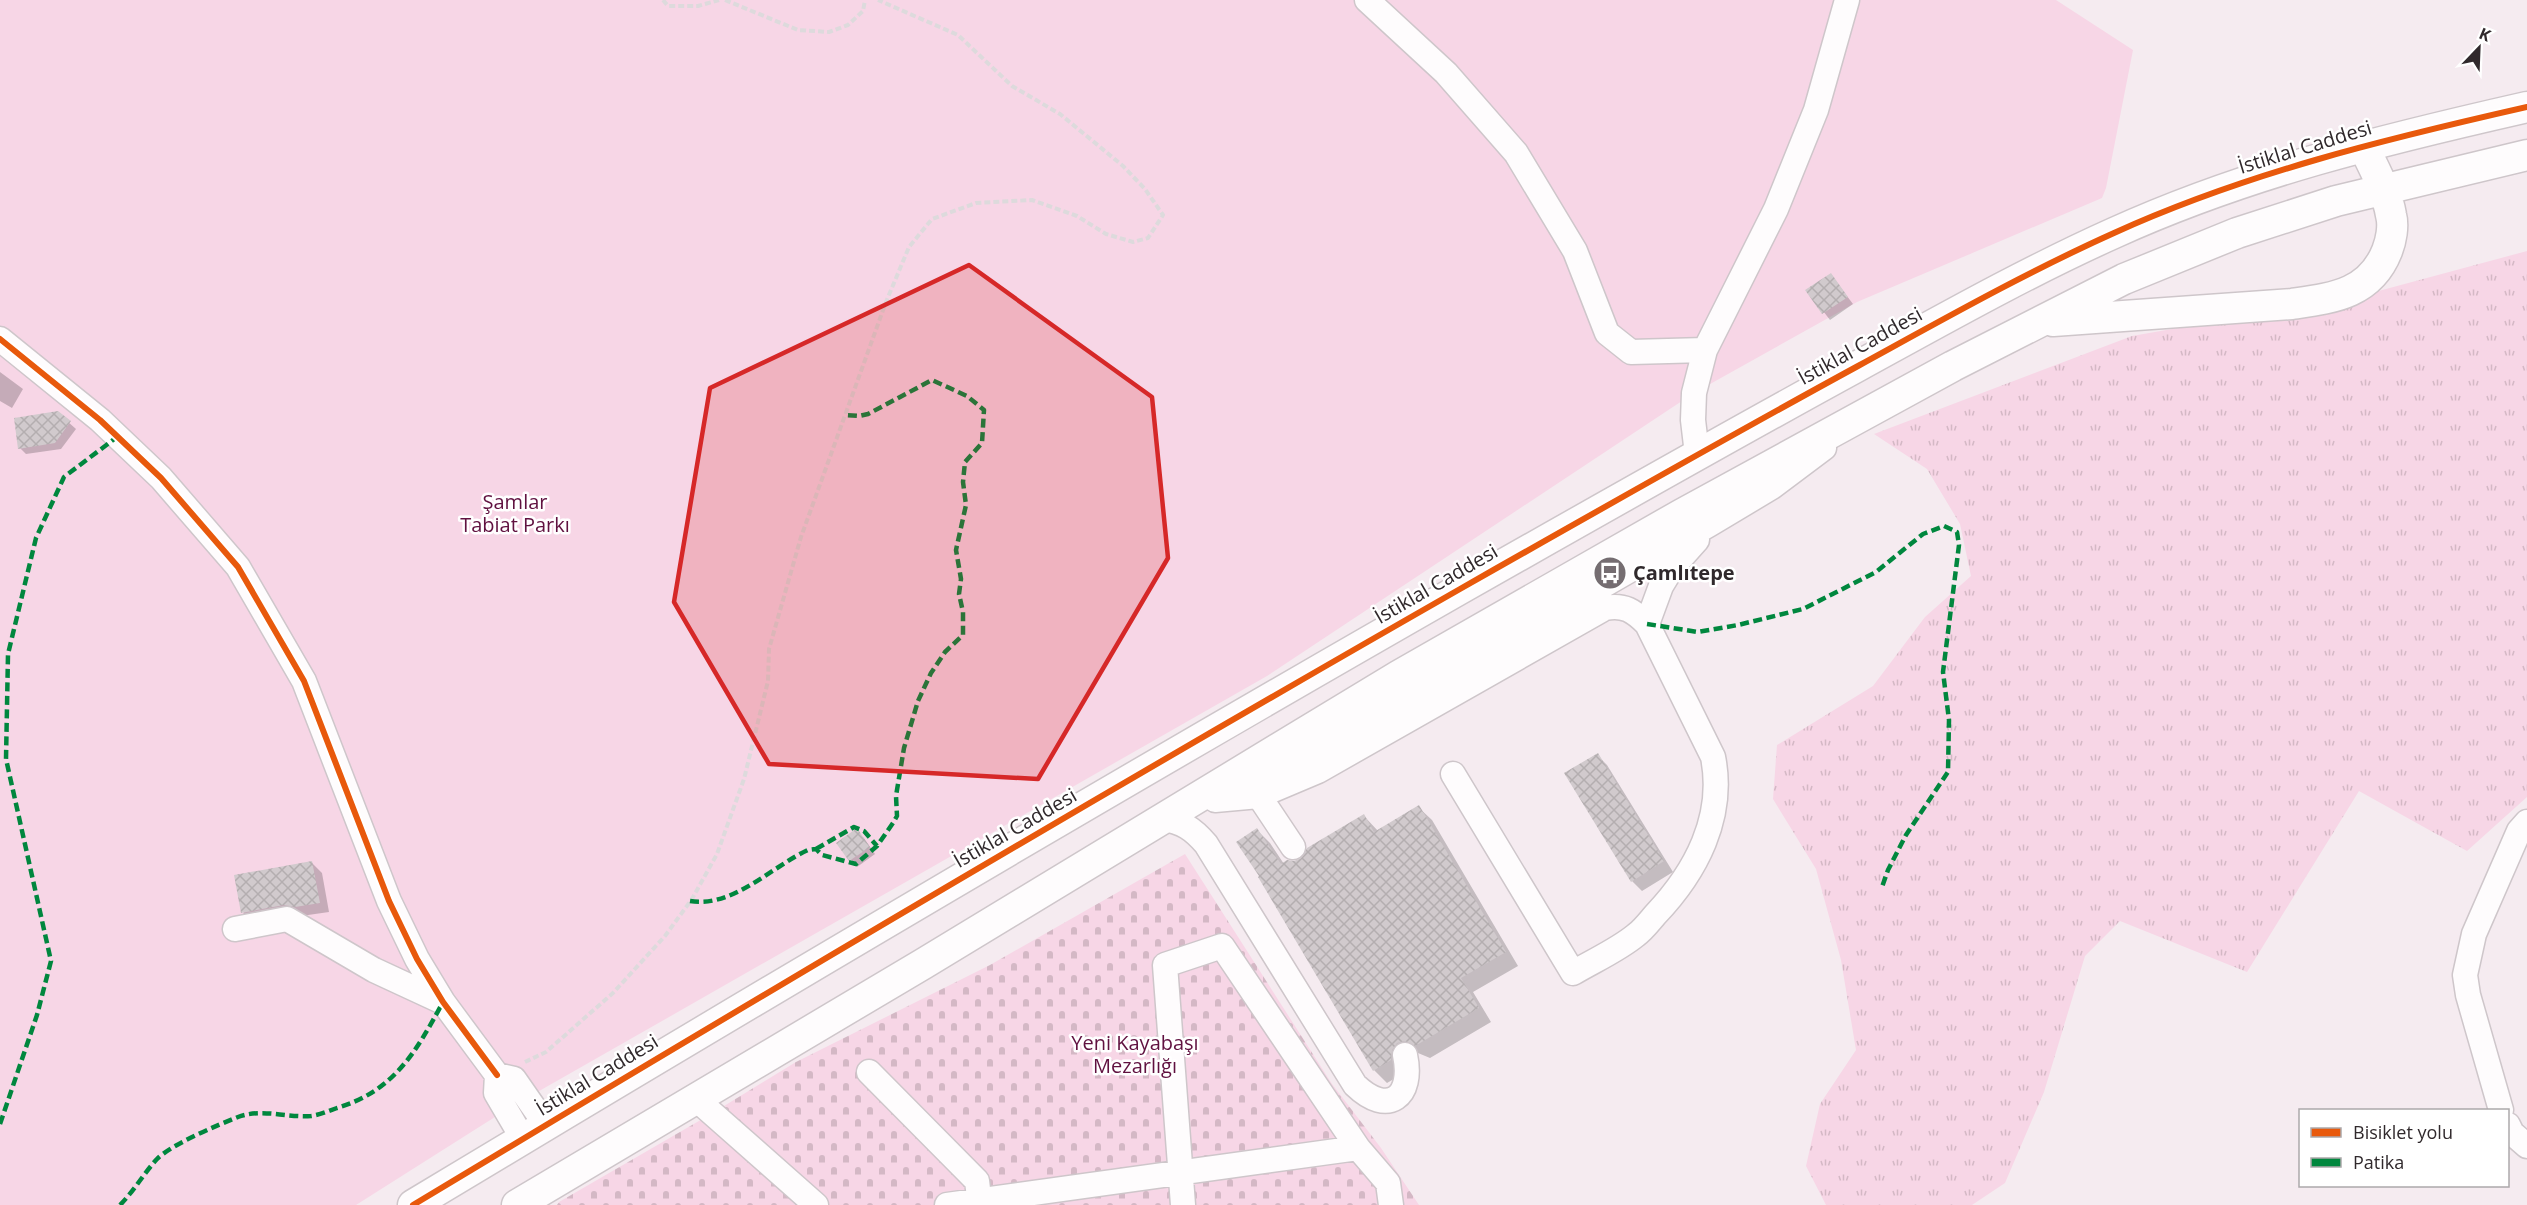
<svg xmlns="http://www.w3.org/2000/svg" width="2527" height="1205" font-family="'Open Sans',sans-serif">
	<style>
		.grass { fill: url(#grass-tufts) }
		.cemetery { fill: url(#cemetery-stones) }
		.green { fill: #f7d6e6 }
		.shadow { fill: #0003 }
		.building { fill: url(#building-cross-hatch) }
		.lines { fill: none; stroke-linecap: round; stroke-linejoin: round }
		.minor-casing { stroke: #cec6ca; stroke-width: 27 }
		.major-casing { stroke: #cec6ca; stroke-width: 33 }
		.path { stroke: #dddadc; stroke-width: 4; stroke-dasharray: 6 3; stroke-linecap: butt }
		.minor { stroke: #fefcfd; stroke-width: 24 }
		.major { stroke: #fefcfd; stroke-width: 30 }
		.quiet { stroke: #00873e; stroke-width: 4.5; stroke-dasharray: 9 4.5; stroke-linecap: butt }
		.cycleway-casing { stroke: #fff; stroke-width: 10 }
		.cycleway { stroke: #e8590c; stroke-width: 6 }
		.marked { fill: #d62828; fill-opacity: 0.2; stroke: #d62828; stroke-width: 4.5; stroke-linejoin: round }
		.labels { text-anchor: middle; stroke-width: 5; stroke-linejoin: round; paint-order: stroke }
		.street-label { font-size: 20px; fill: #30292c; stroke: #fff }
		.park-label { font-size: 20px; fill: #601140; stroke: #fff }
		.poi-label { font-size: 20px; font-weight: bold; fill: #30292c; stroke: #fff; text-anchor: start }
	</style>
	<defs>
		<pattern id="grass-tufts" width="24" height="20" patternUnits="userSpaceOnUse" patternTransform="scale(1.5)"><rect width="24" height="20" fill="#f7d6e6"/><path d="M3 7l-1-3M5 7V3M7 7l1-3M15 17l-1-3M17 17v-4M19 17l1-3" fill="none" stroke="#d4b8c5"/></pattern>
		<pattern id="cemetery-stones" width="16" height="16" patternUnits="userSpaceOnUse" patternTransform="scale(1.5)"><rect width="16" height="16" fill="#f7d6e6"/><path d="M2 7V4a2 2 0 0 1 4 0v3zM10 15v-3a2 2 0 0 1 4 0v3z" fill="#d4b8c5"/></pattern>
		<pattern id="building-cross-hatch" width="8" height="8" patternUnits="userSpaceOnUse" patternTransform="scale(1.5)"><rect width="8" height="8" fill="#d1cacd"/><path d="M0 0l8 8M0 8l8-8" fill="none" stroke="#b4aeb0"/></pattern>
	</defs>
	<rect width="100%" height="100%" fill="#f5ebf0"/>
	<path class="grass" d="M2527 251V797L2467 851 2359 791 2247 972 2120 921 2085 956 2044 1092 2005 1183 1972 1205H1826L1806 1166 1820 1104 1856 1050 1841 960 1816 869 1773 799 1777 745 1873 686 1925 617 1971 576 1960 524 1927 469 1874 434 2132 336 2360 296Z"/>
	<path class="cemetery" d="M1185 854 1332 1084 1381 1148 1419 1205H557L559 1202 711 1114 796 1062 990 965Z"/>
	<path class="green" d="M0 0H2056L2133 50 2106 188 2102 198 1857 302 1694 393 1267 676 506 1110 356 1205H0Z"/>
	<path class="shadow" d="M1831 275 1853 304 1830 320 1807 290Z
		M0 372 23 389 12 408 0 401Z
		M58 413 76 429 61 449 26 454 20 448Z
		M1597 755 1607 765 1673 872 1642 891 1632 881Z
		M1418 807 1432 820 1518 966 1473 992 1491 1022 1430 1058 1418 1053 1410 1056 1404 1073 1387 1083 1374 1070 1262 877 1257 830 1270 843 1284 864 1295 863 1364 816 1378 831Z
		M863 837 875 854 857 867 838 843Z
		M312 863 322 873 329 912 253 923 243 913Z"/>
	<path class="building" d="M1831 273 1848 297 1822 314 1805 290Z
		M58 411 71 421 55 443 18 449 14 418Z
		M1598 753 1664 861 1631 882 1564 773Z
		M1419 805 1506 952 1461 978 1479 1008 1415 1046 1404 1041 1397 1043 1392 1050 1391 1060 1373 1071 1258 877 1259 876 1236 842 1257 828 1281 864 1287 860 1294 861 1301 858 1307 848 1364 814 1374 832Z
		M857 828 870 847 849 861 836 843Z
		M312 861 320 903 295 907 284 905 241 913 234 875Z"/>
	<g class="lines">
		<defs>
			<path id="minor" d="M1367 0 1446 73 1516 153 1575 251 1607 333 1631 352 1705 350
				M0 339 100 420 161 478 238 567 304 681 389 901 417 959 443 1002 497 1075
				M1697 454 1693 420 1694 393 1705 350 1776 209 1816 110 1847 0
				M1647 624 1661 586 1672 568 1697 540
				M1240 788 1319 749 1710 524 1772 487 1824 448
				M1259 796 1293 847
				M1215 800 1259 796 1318 771 1605 608C1624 604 1634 611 1647 624L1713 757C1725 817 1696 872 1655 915 1649 922 1643 930 1636 935 1618 950 1593 961 1573 973L1453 774
				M1163 819C1183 822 1193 829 1206 844L1355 1085C1388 1117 1414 1097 1405 1055
				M235 929 287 919 374 970 443 1002
				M869 1072 977 1181 980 1205
				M696 1099 816 1205
				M2501 1110 2468 995 2465 975 2474 934 2519 831 2527 822
				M2508 1125 2512 1133 2527 1146
				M523 1139 496 1093 497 1075 514 1079 546 1125
				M947 1205 1358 1148
				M1183 1205 1165 965 1222 946 1358 1148 1388 1183 1391 1205"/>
			<path id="major" d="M2053 321 2292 304C2333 298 2370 294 2387 251 2391 241 2394 226 2391 215 2387 191 2373 167 2363 145
				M413 1205C760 996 1108 790 1460 589 1592 514 1724 439 1858 366 1942 320 2027 272 2114 233 2246 173 2386 139 2527 107
				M517 1205 923 964 1398 676 1682 514 1953 366 2124 279 2237 233 2336 201 2527 155"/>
		</defs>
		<use href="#minor" class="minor-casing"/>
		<use href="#major" class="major-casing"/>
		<path class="path" d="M663 0 668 6H698L719 0
			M725 0 798 30 829 32 848 25 863 11 865 0
			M525 1062 546 1052 613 993 665 936 692 899 717 854 744 779 768 681 769 649 801 537 886 302 909 247 932 219 976 203 1032 200 1077 216 1106 234 1133 242 1148 238 1163 215 1145 189 1123 166 1060 114 1012 86 958 35 878 0"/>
		<use href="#minor" class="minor"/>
		<use href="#major" class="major"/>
		<path class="quiet" d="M1647 624 1698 632 1738 625 1803 609 1876 572 1923 534 1944 526 1957 532 1959 545 1943 672 1949 720 1948 772 1906 835 1888 870 1882 887
			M816 849 854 827 864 831 877 846
			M690 901C733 908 771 867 808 850L816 849 822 855 856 864 877 846 893 823 897 816 896 796 904 748 918 701 931 673 945 652 963 635V612L959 594 961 579 956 550 966 505 963 482 965 462 982 443 984 410 967 396 932 380 868 414 859 416 845 415
			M0 1124 37 1015 51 961 6 759 8 654 36 538 64 477 117 437
			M120 1205C134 1191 144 1173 157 1159 172 1144 218 1125 238 1117 262 1108 287 1118 311 1116 319 1115 329 1111 337 1108 394 1091 416 1052 443 1002"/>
		<defs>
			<path id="cycleway" d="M0 339 100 420 161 478 238 567 304 681 389 901 417 959 443 1002 497 1075
				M413 1205C760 996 1108 790 1460 589 1592 514 1724 439 1858 366 1942 320 2027 272 2114 233 2246 173 2386 139 2527 107"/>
		</defs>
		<use href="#cycleway" class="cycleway-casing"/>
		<use href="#cycleway" class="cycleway"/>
	</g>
	<path class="marked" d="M969 265 1152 397 1168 558 1038 779 769 764 674 602 710 388Z"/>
	<defs>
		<symbol id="bus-disc" viewBox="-11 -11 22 22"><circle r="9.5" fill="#756d71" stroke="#fff"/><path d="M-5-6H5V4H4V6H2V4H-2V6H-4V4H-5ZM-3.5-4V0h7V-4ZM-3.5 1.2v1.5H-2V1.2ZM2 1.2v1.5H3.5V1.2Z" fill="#fff"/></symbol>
	</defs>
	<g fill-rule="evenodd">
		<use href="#bus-disc" x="1591" y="554" width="38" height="38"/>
	</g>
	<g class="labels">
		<g class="street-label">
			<text transform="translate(2305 147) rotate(-17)" y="7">İstiklal Caddesi</text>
			<text transform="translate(1860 346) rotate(-29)" y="7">İstiklal Caddesi</text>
			<text transform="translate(1436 584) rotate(-30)" y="7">İstiklal Caddesi</text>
			<text transform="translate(1015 828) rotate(-30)" y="7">İstiklal Caddesi</text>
			<text transform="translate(597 1075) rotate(-31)" y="7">İstiklal Caddesi</text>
		</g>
		<g class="park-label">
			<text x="515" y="509">Şamlar<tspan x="515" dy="23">Tabiat Parkı</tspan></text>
			<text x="1135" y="1050">Yeni Kayabaşı<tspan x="1135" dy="23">Mezarlığı</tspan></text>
		</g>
		<g class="poi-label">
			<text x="1633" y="580">Çamlıtepe</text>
		</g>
	</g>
	<rect x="2299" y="1109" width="210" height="78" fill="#ffffff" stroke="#aca9ab" stroke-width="1.5"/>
	<rect x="2311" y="1128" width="30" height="9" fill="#e8590c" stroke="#aca9ab" stroke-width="1.5"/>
	<text x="2353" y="1139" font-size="18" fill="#30292c">Bisiklet yolu</text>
	<rect x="2311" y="1158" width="30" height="9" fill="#00873e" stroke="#aca9ab" stroke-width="1.5"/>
	<text x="2353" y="1169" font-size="18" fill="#30292c">Patika</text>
	<g transform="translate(2479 48) rotate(23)" stroke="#ffffff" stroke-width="4.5" paint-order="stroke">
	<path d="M0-4.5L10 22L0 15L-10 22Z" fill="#30292c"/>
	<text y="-9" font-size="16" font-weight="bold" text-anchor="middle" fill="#30292c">K</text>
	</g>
</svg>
